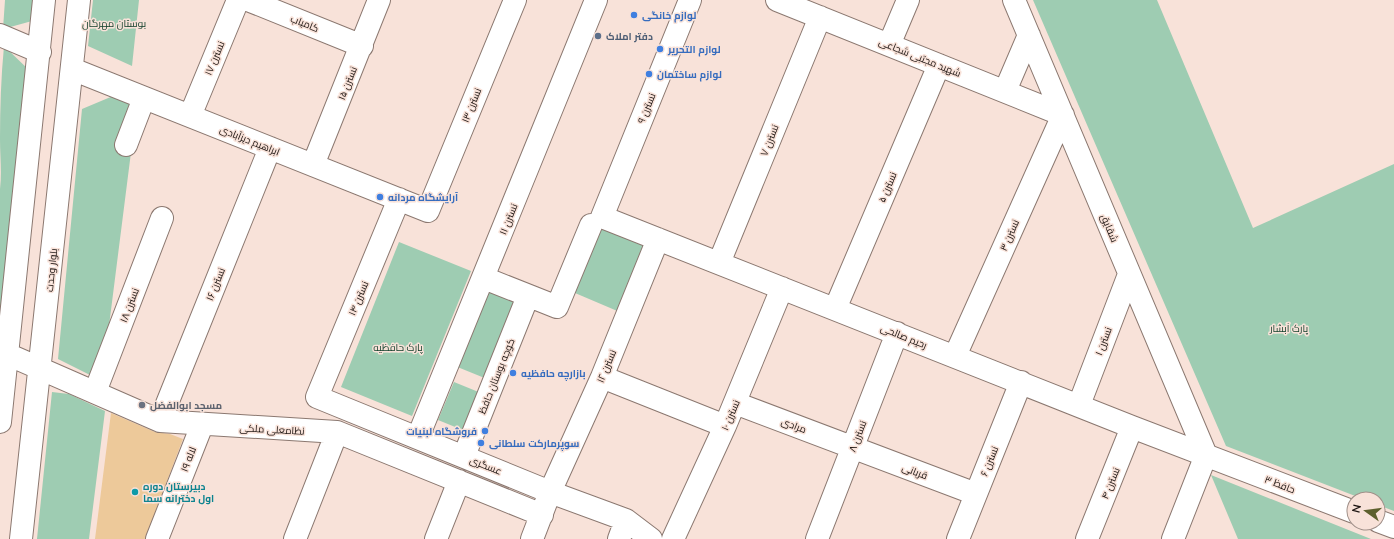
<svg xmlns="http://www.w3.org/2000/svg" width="1394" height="539" font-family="'Nunito Sans',Cairo,sans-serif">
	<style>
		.green { fill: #9eccb2 }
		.building { fill: #edc99a }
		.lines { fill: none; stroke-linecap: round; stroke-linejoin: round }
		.minor-casing { stroke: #8b7870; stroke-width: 24 }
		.minor { stroke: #fff; stroke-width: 22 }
		.shop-dot { fill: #3f7fe0; stroke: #f8e2d9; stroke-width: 1.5 }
		.service-dot { fill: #5c6f8a; stroke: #f8e2d9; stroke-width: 1.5 }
		.worship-dot { fill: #6b7280; stroke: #f8e2d9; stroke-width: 1.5 }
		.culture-dot { fill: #0f9aa8; stroke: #f8e2d9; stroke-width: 1.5 }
		.labels { text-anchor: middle; stroke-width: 3; stroke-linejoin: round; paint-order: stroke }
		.shop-label { font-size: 10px; font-weight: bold; fill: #366cbe; stroke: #f8e2d9; text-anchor: start }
		.park-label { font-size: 10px; fill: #0b3b26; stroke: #f8e2d9 }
		.street-label { font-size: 10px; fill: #1d1512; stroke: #f8e2d9 }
		.service-label { font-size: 10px; font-weight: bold; fill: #4e5e75; stroke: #f8e2d9; text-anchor: start }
		.worship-label { font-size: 10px; font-weight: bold; fill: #5b616d; stroke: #f8e2d9; text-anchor: start }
		.culture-label { font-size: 10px; font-weight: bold; fill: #0d838f; stroke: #f8e2d9; text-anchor: start }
	</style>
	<rect width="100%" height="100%" fill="#f8e2d9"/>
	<path class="green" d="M5 0H34L32 21 3 29Z
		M93 0H139L132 66 88 46Z
		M1033 0H1157L1253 228 1394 164V511L1378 505V499H1363L1226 446Z
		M4 46 30 71 0 324V189C2 172 0 156 0 139 0 108 1 77 4 46Z
		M113 96 137 105 102 381 58 359 82 109Z
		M604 222 651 241 622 313 575 293Z
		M399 242 471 271 412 416 341 387Z
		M487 288 519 301 487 379 455 366Z
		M454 382 481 393 465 431 438 420Z
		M52 392 69 394 105 411 89 539H37Z
		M1211 475 1371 539H1238Z"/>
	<path class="building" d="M111 413 155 432 170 434 183 439 145 539H95Z"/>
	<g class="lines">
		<defs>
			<path id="minor" d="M248 0 362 46
				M690 0 602 217 1132 427 1354 512
				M777 0 1063 115 955 356
				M1014 0 1206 455
				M0 35 40 52
				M889 45 908 0
				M72 69 428 211 515 0
				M1005 91 1029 35
				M190 116 238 0
				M126 145 144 98
				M313 165 379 0
				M399 199 317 397 550 492 626 520 651 539
				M719 263 820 17
				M484 278 557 307 591 225
				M835 309 939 65
				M0 351 160 421 337 432 542 515
				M602 377 725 426
				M95 392 162 218
				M735 403 976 494
				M1079 405 1128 277
				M160 421 270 148
				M0 422 44 0
				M418 437 596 0
				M464 456 528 296
				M1378 521 1394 527
				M21 539 79 0
				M157 539 202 425
				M295 539 337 432
				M436 539 459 481
				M532 539 550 492 602 377 658 239
				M619 539 626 520
				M673 539 725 426 782 288
				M817 539 897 333
				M958 539 1021 382
				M1087 539 1132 427
				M1173 539 1206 455"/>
		</defs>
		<use href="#minor" class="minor-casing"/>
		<use href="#minor" class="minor"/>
	</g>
	<g class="shop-dot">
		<circle cx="634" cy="15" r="4"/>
		<circle cx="660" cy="49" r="4"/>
		<circle cx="649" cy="74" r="4"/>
		<circle cx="380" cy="197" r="4"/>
		<circle cx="513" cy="373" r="4"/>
		<circle cx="485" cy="431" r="4"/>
		<circle cx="481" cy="443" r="4"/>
	</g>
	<circle class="service-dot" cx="598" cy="36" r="4"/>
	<circle class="worship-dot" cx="142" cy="405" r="4"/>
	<circle class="culture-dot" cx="135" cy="492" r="4"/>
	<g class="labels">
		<g class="shop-label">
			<text x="642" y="19">لوازم خانگی</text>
			<text x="668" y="53">لوازم التحریر</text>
			<text x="657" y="78">لوازم ساختمان</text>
			<text x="388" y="201">آرایشگاه مردانه</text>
			<text x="521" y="377">بازارچه حافظیه</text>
			<text x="477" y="435" text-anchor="end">فروشگاه لبنیات</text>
			<text x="489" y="447">سوپرمارکت سلطانی</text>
		</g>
		<g class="park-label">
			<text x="114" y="27">بوستان مهرگان</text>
			<text x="1289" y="332">پارک آبشار</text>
			<text x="398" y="351">پارک حافظیه</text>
		</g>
		<g class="street-label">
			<text transform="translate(305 23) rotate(22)" y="4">کامیاب</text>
			<text transform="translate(920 57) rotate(22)" y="4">شهید مجتبی شجاعی</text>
			<text transform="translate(214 58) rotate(-67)" y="4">نسترن ۱۷</text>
			<text transform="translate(347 83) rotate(-68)" y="4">نسترن ۱۵</text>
			<text transform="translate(471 105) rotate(-68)" y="4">نسترن ۱۳</text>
			<text transform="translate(646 108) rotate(-68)" y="4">نسترن ۹</text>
			<text transform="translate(250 140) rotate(22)" y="4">ابراهیم دیزآبادی</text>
			<text transform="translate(769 140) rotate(-68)" y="4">نسترن ۷</text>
			<text transform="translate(887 187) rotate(-67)" y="4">نسترن ۵</text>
			<text transform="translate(508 219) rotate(-68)" y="4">نسترن ۱۱</text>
			<text transform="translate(1110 228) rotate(67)" y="4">شقایق</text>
			<text transform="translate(1009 235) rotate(-66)" y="4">نسترن ۳</text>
			<text transform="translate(51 270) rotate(-84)" y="4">بلوار وحدت</text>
			<text transform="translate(215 284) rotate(-68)" y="4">نسترن ۱۶</text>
			<text transform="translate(358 298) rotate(-67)" y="4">نسترن ۱۴</text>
			<text transform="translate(129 305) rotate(-69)" y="4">نسترن ۱۸</text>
			<text transform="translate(904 336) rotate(22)" y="4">رحیم صالحی</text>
			<text transform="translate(1103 341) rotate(-69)" y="4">نسترن ۱</text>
			<text transform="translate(606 366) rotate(-67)" y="4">نسترن ۱۲</text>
			<text transform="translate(496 376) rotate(-68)" y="4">کوچه بوستان حافظ</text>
			<text transform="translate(730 415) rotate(-67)" y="4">نسترن ۱۰</text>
			<text transform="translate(794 425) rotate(21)" y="4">مرادی</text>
			<text transform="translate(272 429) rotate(3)" y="4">نظامعلی ملکی</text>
			<text transform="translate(857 436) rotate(-69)" y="4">نسترن ۸</text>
			<text transform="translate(188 459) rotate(-69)" y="4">لاله ۱۹</text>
			<text transform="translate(989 461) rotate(-68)" y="4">نسترن ۶</text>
			<text transform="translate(486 465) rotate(22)" y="4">عسگری</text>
			<text transform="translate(915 471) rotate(21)" y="4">قربانی</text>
			<text transform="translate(1110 483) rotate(-68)" y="4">نسترن ۴</text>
			<text transform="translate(1280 484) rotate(21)" y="4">حافظ ۳</text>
		</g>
		<g class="service-label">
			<text x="606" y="40">دفتر املاک</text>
		</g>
		<g class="worship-label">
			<text x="150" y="409">مسجد ابوالفضل</text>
		</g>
		<g class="culture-label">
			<text x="143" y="490">دبیرستان دوره<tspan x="143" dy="12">اول دخترانه سما</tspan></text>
		</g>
	</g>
	<g transform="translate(1366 511) rotate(284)"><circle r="19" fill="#f8e2d9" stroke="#a09089"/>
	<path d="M0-3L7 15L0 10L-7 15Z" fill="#5d602d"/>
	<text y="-6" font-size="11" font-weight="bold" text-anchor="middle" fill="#1d1512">N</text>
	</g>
</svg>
